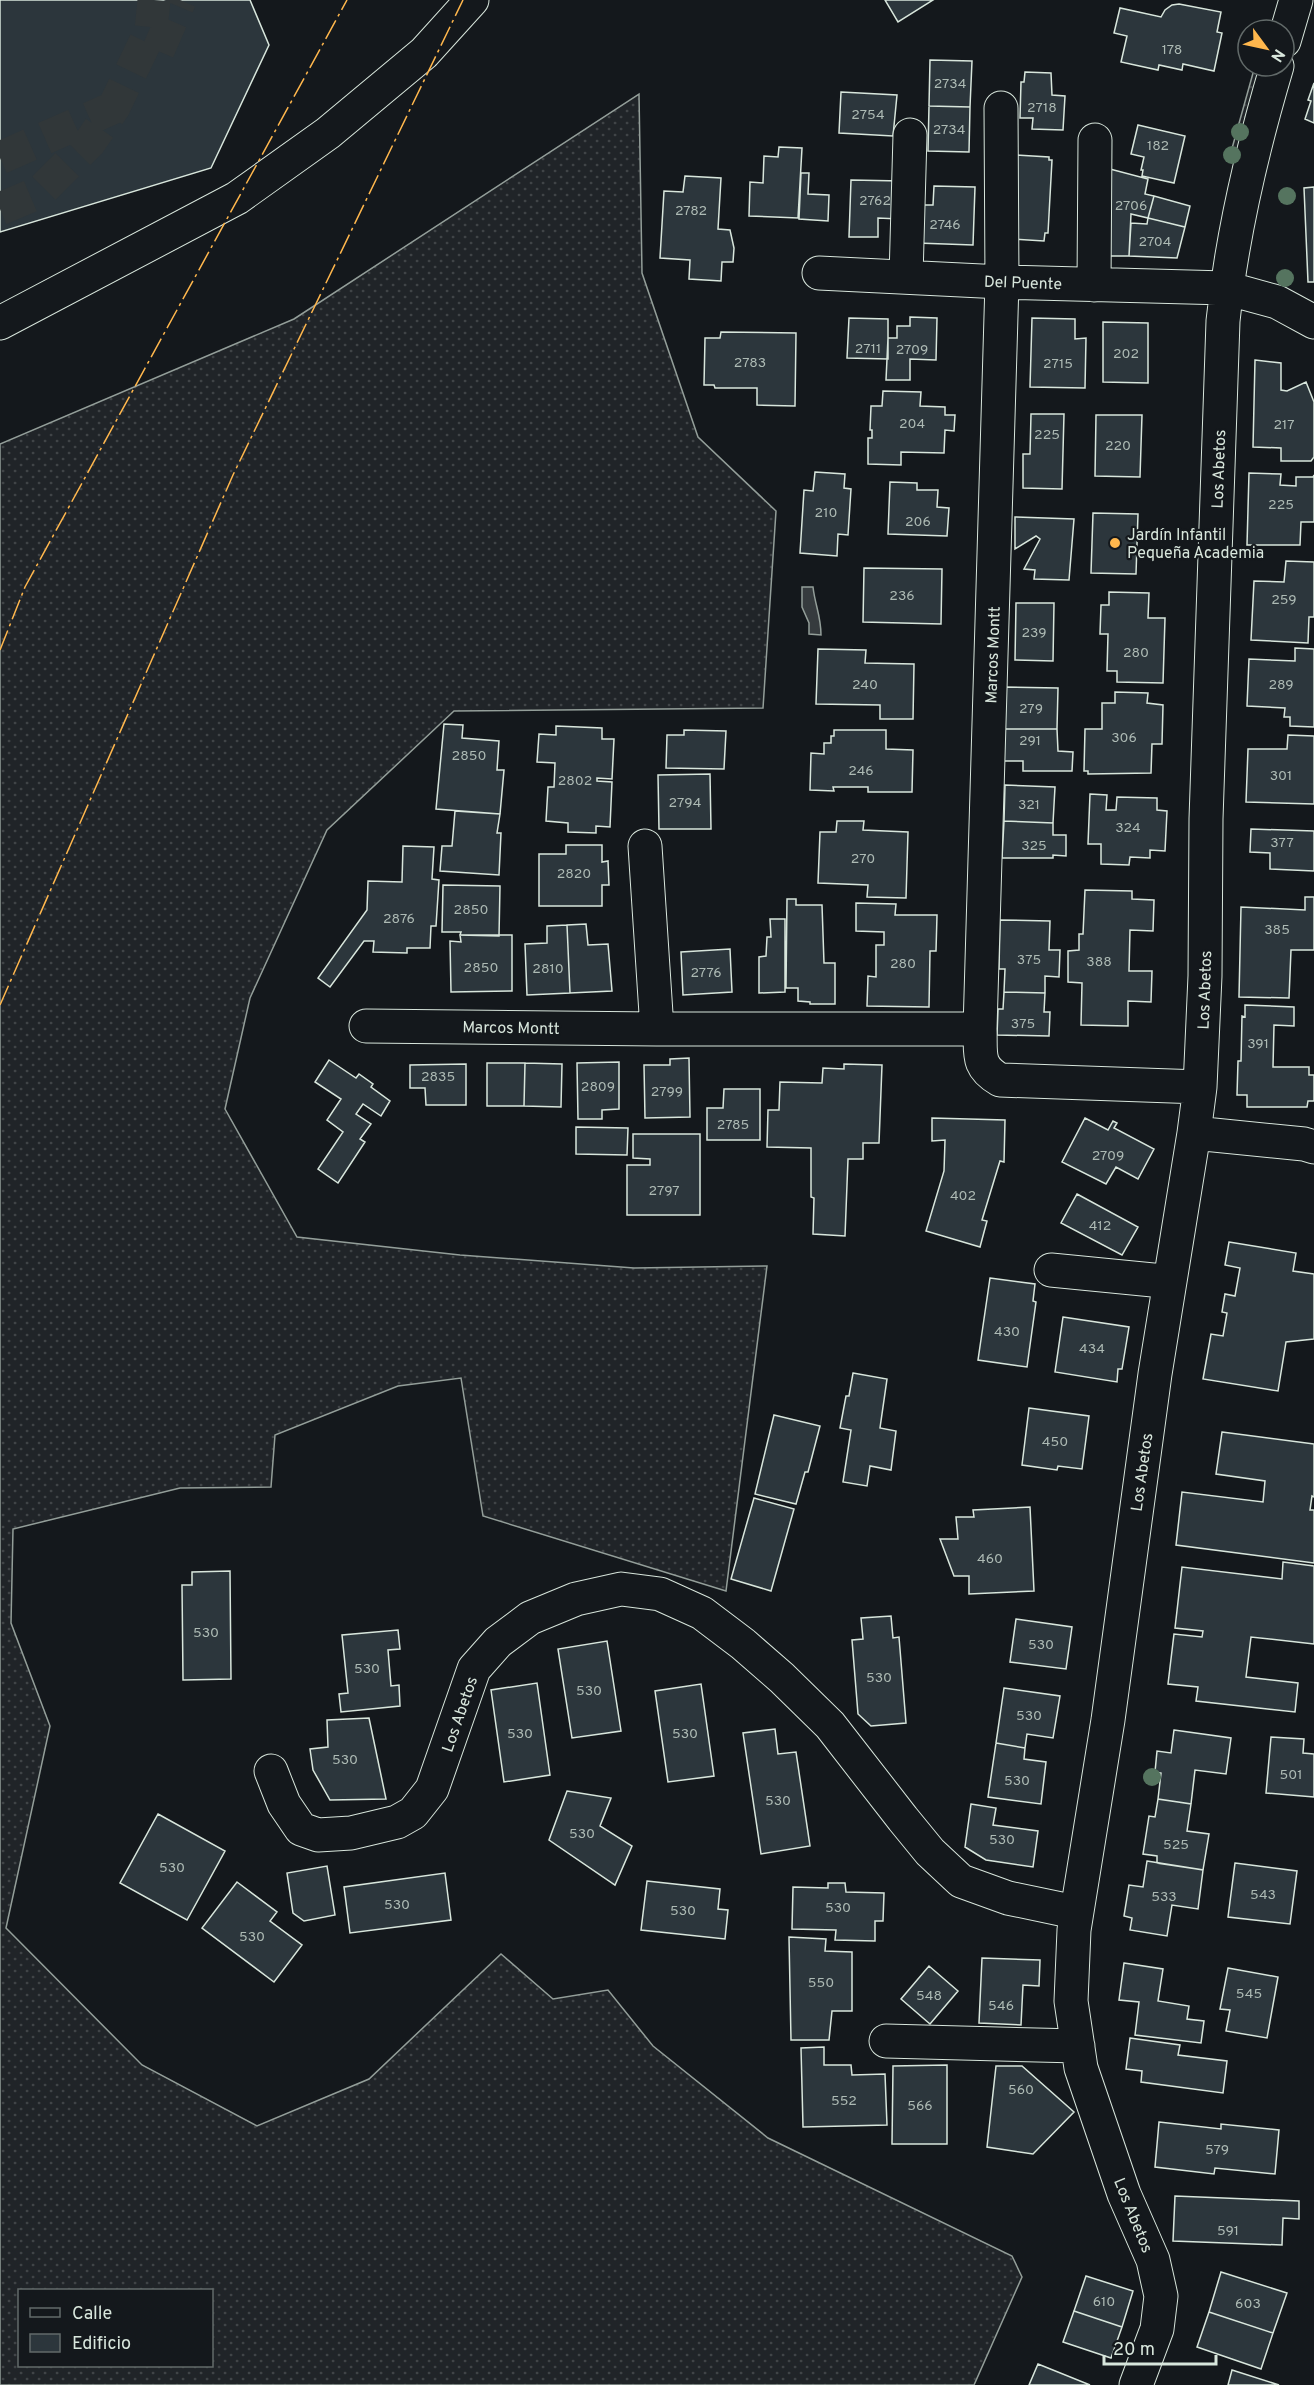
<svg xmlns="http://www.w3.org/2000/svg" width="1314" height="2385" font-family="Overpass,sans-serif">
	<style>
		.grass { fill: url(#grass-dots); stroke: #939e99; stroke-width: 1.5; fill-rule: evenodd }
		.water { fill: #363b3e; stroke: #939e99; stroke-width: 1.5 }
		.building { fill: #2c363c; stroke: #d8e6dc; stroke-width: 1.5 }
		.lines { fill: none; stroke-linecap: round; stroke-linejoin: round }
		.minor-tunnel { stroke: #313739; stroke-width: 33; stroke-dasharray: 33 16; stroke-linecap: butt }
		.minor-casing { stroke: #d8e6dc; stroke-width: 35 }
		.minor { stroke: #14181c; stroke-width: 33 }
		.power { stroke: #ffb74d; stroke-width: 1.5; stroke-dasharray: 21 4.5 3 4.5; stroke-linecap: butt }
		.tree { fill: #55745f }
		.poi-dot { fill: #ffb74d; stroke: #14181c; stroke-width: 2 }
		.labels { text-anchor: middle; stroke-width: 4.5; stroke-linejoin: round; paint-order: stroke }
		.number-label { font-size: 14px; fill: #adbab4 }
		.street-label { font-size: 16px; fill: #d8e6dc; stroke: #14181c }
		.poi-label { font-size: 16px; fill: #d8e6dc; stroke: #14181c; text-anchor: start }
	</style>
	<defs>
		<pattern id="grass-dots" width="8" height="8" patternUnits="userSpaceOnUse" patternTransform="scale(1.5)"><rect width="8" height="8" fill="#202428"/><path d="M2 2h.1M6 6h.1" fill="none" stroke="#404447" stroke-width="1.8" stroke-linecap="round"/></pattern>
	</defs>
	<rect width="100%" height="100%" fill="#14181c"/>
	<path class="grass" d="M1255 66 1263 68 1240 148 1231 152Z
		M639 94 642 273 698 437 776 511 763 708 454 711 327 830 250 998 225 1109 297 1237 460 1255 634 1268 767 1266 726 1591 483 1516 461 1378 398 1386 275 1435 271 1487 180 1488 13 1529 11 1623 50 1726 6 1928 142 2065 257 2126 369 2079 501 1954 553 1999 608 1990 653 2046 768 2138 1012 2256 1022 2277 974 2385H0V444L294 319ZM20 2290H212V2366H20Z"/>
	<path class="water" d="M802 587H813C815 605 821 616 821 635L809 634V623L802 607Z"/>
	<path class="building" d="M0 0H250L269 45 211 168 0 232Z
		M885 0H933L898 22Z
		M1179 4 1221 12 1217 32 1222 33 1214 71 1183 64 1182 70 1159 65 1158 70 1121 62 1127 36 1114 33 1120 8 1161 17 1165 10 1172 5Z
		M930 60 972 61 970 107 929 106Z
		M1025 72 1051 73 1052 95 1065 96 1063 130 1032 129 1033 118H1020L1021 82H1024Z
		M1314 83V123L1305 119 1311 101 1308 100Z
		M841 92 897 95 893 136 839 133Z
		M929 106 970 107 969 152 928 151Z
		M1138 125 1185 136 1174 183 1142 176 1143 170H1141L1144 157 1131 154Z
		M779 147 802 148 798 218 749 216 750 182 763 183 764 156 778 157Z
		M1016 155 1049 157V160H1052L1048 233H1045L1044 241 1012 239Z
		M1110 169 1148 179 1145 194 1154 196 1148 218 1131 214 1129 256H1108Z
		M801 173H809L808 194 829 195 828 221 799 219Z
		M685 176 721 178 718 229 730 230 734 248 733 262H722L721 281 689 279 690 260 660 258 664 191 683 192Z
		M851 180 901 181 899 219 878 218V237H849Z
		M934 186 975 187 973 245 917 243 918 205H933Z
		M1314 187V282H1308L1304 188Z
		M1154 196 1190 206 1185 227 1148 218Z
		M1148 218 1185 227 1177 258 1129 256 1131 223 1147 224Z
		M910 317 937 318 936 360 910 359V380H886L888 338H897V326H910Z
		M849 318 888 319V359L847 358Z
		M1032 318 1075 319V339L1086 338 1085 388 1030 387Z
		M1103 322 1148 323V383L1103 382Z
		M721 332 796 333 795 406 757 405V388H715L714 385H704L705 338H720Z
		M1255 360 1281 363V390L1287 391 1306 382 1314 402V457L1311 461H1281V448L1253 447Z
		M883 391 921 392 920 406 945 407V415H955L954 431 945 430 944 453 901 452V465L868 464V438H872V430H870L871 406H882Z
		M1031 414H1064L1062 489 1023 488V454H1030Z
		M1096 415H1142L1140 477 1095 476Z
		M815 472 845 474 844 488 851 489 848 535 838 534 837 556 800 553 804 490 813 491Z
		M1249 473 1281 474 1280 485 1296 486V477H1313L1314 475V522H1301L1300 545H1247Z
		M890 482 917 483V490H938L937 507 949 508 947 536 888 534Z
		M1093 513 1138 514 1136 574 1091 573Z
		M1015 517 1074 519 1069 580 1034 579 1035 570 1024 569 1040 539 1036 536 1015 549Z
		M1286 561 1314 562V617H1309L1308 643 1251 640 1254 581 1284 582Z
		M864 568 942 569 941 624 863 622Z
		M1109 592 1149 593 1148 618H1165L1163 683 1117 682V671H1107L1108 634H1100L1101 605H1109Z
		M1016 603H1054L1053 661 1015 660Z
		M1295 648 1314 649V727L1290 726V717H1284L1285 708 1247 706 1249 659 1295 661Z
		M818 649 866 650 865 663 914 664 913 719H880V705L816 704Z
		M1004 687 1058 688 1057 729H1004Z
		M1115 692 1148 693 1147 703 1163 705 1162 744H1152L1151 773 1088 774V771H1084L1085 729H1102V703H1115Z
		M444 724 463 725 462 738 499 741 497 770H504L500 814 436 809Z
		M556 726 602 728V739H614L612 779 597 778V781L612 782 610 827 596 826V833L568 832V823L546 821 548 787H554L555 763 537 762 539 734 556 735Z
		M1004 729H1057L1058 751 1073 752 1072 771H1023V761H1002Z
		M684 730 726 731 724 769 666 768 667 735H684Z
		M834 730H886V749L913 750 912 792H868V787H833L834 791 810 790 811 753 824 754V743H831V736H834Z
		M1288 735 1314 736V804L1246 802 1248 749H1287Z
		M710 774 711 829H659L658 775Z
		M1005 785 1055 787 1053 823 1004 821Z
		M1090 794 1107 795 1106 810H1116L1117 797 1157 798V810L1167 811 1165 851 1150 850V858L1130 857 1129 865 1101 864V844H1088Z
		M455 811 500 814 497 833H501L499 875 440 871 442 846H452Z
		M837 821H864L863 830 908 832 906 898 867 897 868 885 818 883 820 832H836Z
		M1004 821 1053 823V835H1066V856L1053 855V858H1002Z
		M1251 829 1314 831V871L1270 869V853L1250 852Z
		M566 845H602V862L608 861 609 885H602V906H539V854H566Z
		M403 846 434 847 432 879 439 880 436 926H431L430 948H407V953L373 952 374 941H364L330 987 318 978 367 910 368 881 402 882Z
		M443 885 500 886 499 936 460 935 461 932H442Z
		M1085 890 1132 891V899L1154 900 1153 931 1130 930 1129 971H1152L1151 1002 1128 1001V1026L1081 1025 1082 983 1068 982V951L1079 950V934H1083Z
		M1305 897H1314V950H1291L1289 998 1239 997 1241 907 1305 910Z
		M787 899H796V905H822L824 963H835V1004H810V1002L798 1001V988H786Z
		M856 903 896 904 895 915H937L936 951H930L929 1007 867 1006 868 976 876 977V945H884V932L856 931Z
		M770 919H785V992L759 993V957L766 956 767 937H771Z
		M1000 920 1050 921 1049 950H1060L1059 977 1045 976V993L1004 992 1005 969H999Z
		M586 924 588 945 608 944 612 991 570 993 567 925Z
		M567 925 570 993 527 995 525 944 547 943V926Z
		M460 935H512V991L451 992 450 941 461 942Z
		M730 949 732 992 683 995 681 952Z
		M1004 992 1045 993 1044 1012H1050L1049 1036 997 1035 998 1009H1003Z
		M1245 1005 1294 1007V1026L1274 1025 1273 1067H1309V1075H1314V1101H1308L1307 1107H1247V1095H1237L1238 1061H1241L1242 1016 1245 1017Z
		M689 1058 690 1117 645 1118 644 1065H670V1059Z
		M329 1060 356 1078 359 1074 373 1084 371 1087 390 1101 381 1116 363 1104 356 1114 371 1124 360 1139 365 1142 338 1183 318 1169 343 1132 327 1120 341 1099 315 1082Z
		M619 1062V1109L602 1110V1119H578L577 1063Z
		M487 1063H525L524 1106H487Z
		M525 1063 562 1064 561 1107 524 1106Z
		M466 1064V1105H426L425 1088H410V1065Z
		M844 1064 882 1065 879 1143H863V1159H848L845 1236 813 1234 814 1198 811 1197V1148L767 1147 768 1110H779L780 1082 822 1083 823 1068 844 1069Z
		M724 1089H760V1140H707V1108H723Z
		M932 1118 1005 1120 1004 1162 1000 1161 982 1220 987 1221 980 1247 926 1231 944 1171 945 1140 932 1141Z
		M1085 1118 1108 1130 1113 1121 1117 1123 1114 1128 1154 1149 1138 1179 1116 1167 1106 1184 1062 1162Z
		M576 1127 628 1128 627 1155 576 1154Z
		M633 1134H700V1215H627V1165H650V1159L633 1158Z
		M1077 1194 1138 1227 1122 1255 1061 1223Z
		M1229 1242 1296 1253 1293 1271 1314 1274V1339L1286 1342 1278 1391 1203 1379 1211 1334 1223 1336 1227 1313 1222 1312 1225 1294 1235 1296 1240 1268 1225 1265Z
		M990 1278 1035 1284 1033 1301 1036 1302 1027 1367 978 1360Z
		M1063 1317 1129 1327 1122 1369H1118L1117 1382 1055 1372Z
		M853 1373 887 1379 880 1428 896 1431 891 1470 870 1466 867 1486 843 1482 851 1430 840 1428 846 1396H849Z
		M1029 1408 1089 1416 1082 1469 1058 1466 1057 1470 1022 1465Z
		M774 1415 820 1426 808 1472H805L796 1504 755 1494Z
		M1222 1432 1314 1444V1497L1312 1496 1310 1510H1314V1563L1176 1545 1182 1492 1263 1502 1265 1481 1216 1474Z
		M754 1498 794 1509 771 1591 731 1579Z
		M1030 1507 1034 1591 969 1594V1576H954L940 1539H958L956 1517H974L973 1510Z
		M1283 1562 1314 1566V1644L1251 1637 1246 1677 1298 1683 1295 1712 1196 1701 1198 1687 1168 1684 1174 1634 1202 1637 1203 1631 1175 1628 1182 1567 1282 1579Z
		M230 1571 231 1679 183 1680 182 1585H192V1572Z
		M891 1616 893 1638 899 1637 906 1723 871 1726 858 1714 852 1640 863 1639 861 1618Z
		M1016 1619 1072 1627 1066 1669 1010 1662Z
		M398 1630 400 1649 388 1650 391 1686 399 1685 400 1706 341 1712 339 1694 348 1693 342 1635Z
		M607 1641 621 1731 572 1738 558 1649Z
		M537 1683 550 1775 504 1782 491 1690Z
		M701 1684 714 1776 668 1782 655 1691Z
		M1004 1688 1060 1696 1053 1738 1027 1734 1025 1748 996 1743Z
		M369 1718 386 1799 330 1800 313 1770 310 1749 328 1747 327 1720Z
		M775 1729 778 1754 796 1752 810 1846 761 1854 743 1733Z
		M1174 1730 1231 1738 1226 1774 1195 1770 1191 1804 1158 1799 1161 1773 1155 1772 1157 1751 1171 1753Z
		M1271 1737 1304 1739 1303 1753 1314 1754V1797L1266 1793Z
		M996 1743 1025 1748 1024 1759 1046 1762 1041 1804 988 1797Z
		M567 1791 611 1798 600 1826 632 1846 615 1885 549 1840Z
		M1158 1799 1191 1804 1187 1831 1209 1834 1203 1870 1157 1863V1856L1143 1854 1149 1816 1155 1817Z
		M971 1804 996 1808 993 1825 1038 1831 1033 1867 986 1860 965 1847Z
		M158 1814 225 1851 187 1920 120 1883Z
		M1147 1861 1203 1870 1198 1909 1172 1905 1167 1936 1130 1930 1132 1918 1124 1916 1129 1885 1143 1887Z
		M1235 1863 1297 1871 1290 1924 1228 1917Z
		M327 1866 335 1915 304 1921 293 1913 287 1873Z
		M445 1873 451 1920 350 1933 344 1887Z
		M647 1881 720 1889 718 1909 728 1910 725 1939 641 1930Z
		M237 1882 277 1912 270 1921 302 1945 274 1982 202 1928Z
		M828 1883H845L846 1892 884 1893 883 1921H875V1941L835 1940 836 1930 792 1929 793 1887 828 1888Z
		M789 1937 826 1939 825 1951 852 1952V2011H832L829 2040H791Z
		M982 1958 1040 1960 1039 1986 1023 1985 1021 2025 979 2023Z
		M1124 1963 1163 1969 1158 2001 1189 2006 1187 2019 1204 2021 1201 2043 1135 2035 1139 2002 1119 2000Z
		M929 1966 958 1991 930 2024 901 1999Z
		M1228 1968 1278 1977 1267 2038 1226 2031 1230 2010 1220 2009Z
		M1130 2038 1180 2045 1178 2055 1227 2061 1223 2093 1141 2082 1142 2071 1126 2069Z
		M824 2047V2065H851L852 2075 885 2074 887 2125 803 2127 801 2048Z
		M947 2065V2144H892L893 2066Z
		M996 2066H1022L1074 2112 1033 2154 987 2147Z
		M1159 2122 1221 2129V2124L1279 2130 1275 2174 1215 2168 1214 2174 1155 2167Z
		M1175 2196 1299 2201V2219L1283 2218 1282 2245 1173 2241Z
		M1221 2272 1287 2293 1273 2333 1209 2312Z
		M1086 2276 1133 2291 1122 2327 1074 2311Z
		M1074 2311 1122 2327 1111 2358 1063 2342Z
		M1209 2312 1273 2333 1261 2369 1197 2347Z
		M1038 2364 1090 2385H1029Z
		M1232 2370 1279 2385H1228Z"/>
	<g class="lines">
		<path class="minor-tunnel" d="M158 51 180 0
			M0 158 115 107
			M0 209 40 192 90 142 114 107 151 30 154 0"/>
		<defs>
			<path id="minor" d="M1284 41 1296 0
				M1001 108 1002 282 980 1029C981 1054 976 1066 1000 1080L1200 1087
				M819 273 1002 282 1226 288 1277 302 1314 322
				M906 277 910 135
				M1094 285 1095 140
				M0 323 237 198 328 133 424 53 472 0
				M645 846 657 1029
				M366 1026 657 1029H980
				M1194 1133 1304 1144 1314 1147
				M1051 1270 1153 1280 1170 1279
				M271 1771 284 1804 301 1829 318 1835 351 1833 397 1822 413 1813 432 1789 474 1669 498 1642 530 1618 576 1599 621 1589 660 1594 702 1613 743 1644 782 1678 830 1725 903 1819 930 1852 961 1881 1008 1898 1075 1912
				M886 2041 1078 2046
				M1136 2385 1157 2329 1161 2296 1153 2260 1124 2194 1081 2068 1071 2001 1074 1930 1108 1720 1155 1374 1194 1133 1200 1087 1205 976 1206 819 1223 321C1232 234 1252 150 1277 66"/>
		</defs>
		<use href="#minor" class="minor-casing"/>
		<use href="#minor" class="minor"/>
		<path class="power" d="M0 650 25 587 347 0
			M0 1005 233 475 463 0"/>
	</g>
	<g class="tree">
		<circle cx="1240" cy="132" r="9"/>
		<circle cx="1232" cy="155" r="9"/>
		<circle cx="1287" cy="196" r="9"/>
		<circle cx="1285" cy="278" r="9"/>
		<circle cx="1152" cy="1777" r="9"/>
	</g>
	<circle class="poi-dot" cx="1115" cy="543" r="6"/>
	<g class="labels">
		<g class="number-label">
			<text x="1172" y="54">178</text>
			<text x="950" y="88">2734</text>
			<text x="1042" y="112">2718</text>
			<text x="868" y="119">2754</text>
			<text x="949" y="134">2734</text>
			<text x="1158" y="150">182</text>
			<text x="875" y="205">2762</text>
			<text x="1131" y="210">2706</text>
			<text x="691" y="215">2782</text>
			<text x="945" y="229">2746</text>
			<text x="1155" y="246">2704</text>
			<text x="868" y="353">2711</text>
			<text x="912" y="354">2709</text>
			<text x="1126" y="358">202</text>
			<text x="750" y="367">2783</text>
			<text x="1058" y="368">2715</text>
			<text x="912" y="428">204</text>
			<text x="1284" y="429">217</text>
			<text x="1047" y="439">225</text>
			<text x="1118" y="450">220</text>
			<text x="1281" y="509">225</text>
			<text x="826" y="517">210</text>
			<text x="918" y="526">206</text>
			<text x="902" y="600">236</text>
			<text x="1284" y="604">259</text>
			<text x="1034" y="637">239</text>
			<text x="1136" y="657">280</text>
			<text x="865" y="689">240</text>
			<text x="1281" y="689">289</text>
			<text x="1031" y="713">279</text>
			<text x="1124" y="742">306</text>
			<text x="1030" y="745">291</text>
			<text x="469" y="760">2850</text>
			<text x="861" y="775">246</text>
			<text x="1281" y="780">301</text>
			<text x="575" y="785">2802</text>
			<text x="685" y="807">2794</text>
			<text x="1029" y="809">321</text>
			<text x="1128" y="832">324</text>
			<text x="1282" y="847">377</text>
			<text x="1034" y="850">325</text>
			<text x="863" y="863">270</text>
			<text x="574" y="878">2820</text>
			<text x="471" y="914">2850</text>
			<text x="399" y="923">2876</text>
			<text x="1277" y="934">385</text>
			<text x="1029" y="964">375</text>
			<text x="1099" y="966">388</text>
			<text x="903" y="968">280</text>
			<text x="481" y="972">2850</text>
			<text x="548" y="973">2810</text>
			<text x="706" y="977">2776</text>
			<text x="1023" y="1028">375</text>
			<text x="1258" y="1048">391</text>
			<text x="438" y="1081">2835</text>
			<text x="598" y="1091">2809</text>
			<text x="667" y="1096">2799</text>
			<text x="733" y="1129">2785</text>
			<text x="1108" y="1160">2709</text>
			<text x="664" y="1195">2797</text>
			<text x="963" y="1200">402</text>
			<text x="1100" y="1230">412</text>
			<text x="1007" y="1336">430</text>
			<text x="1092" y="1353">434</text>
			<text x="1055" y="1446">450</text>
			<text x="990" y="1563">460</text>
			<text x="206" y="1637">530</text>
			<text x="1041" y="1649">530</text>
			<text x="367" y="1673">530</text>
			<text x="879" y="1682">530</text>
			<text x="589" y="1695">530</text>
			<text x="1029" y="1720">530</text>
			<text x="520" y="1738">530</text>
			<text x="685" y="1738">530</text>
			<text x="345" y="1764">530</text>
			<text x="1291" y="1779">501</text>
			<text x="1017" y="1785">530</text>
			<text x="778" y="1805">530</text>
			<text x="582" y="1838">530</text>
			<text x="1002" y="1844">530</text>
			<text x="1176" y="1849">525</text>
			<text x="172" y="1872">530</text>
			<text x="1263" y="1899">543</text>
			<text x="1164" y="1901">533</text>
			<text x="397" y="1909">530</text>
			<text x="838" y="1912">530</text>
			<text x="683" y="1915">530</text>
			<text x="252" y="1941">530</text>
			<text x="821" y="1987">550</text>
			<text x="1249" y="1998">545</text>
			<text x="929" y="2000">548</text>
			<text x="1001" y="2010">546</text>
			<text x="1021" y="2094">560</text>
			<text x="844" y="2105">552</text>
			<text x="920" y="2110">566</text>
			<text x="1217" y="2154">579</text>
			<text x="1228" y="2235">591</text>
			<text x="1104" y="2306">610</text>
			<text x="1248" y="2308">603</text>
		</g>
		<g class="street-label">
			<text transform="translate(1023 282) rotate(2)" y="6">Del Puente</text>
			<text transform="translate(1218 469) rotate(-88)" y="6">Los Abetos</text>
			<text transform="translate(992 655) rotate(-88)" y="6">Marcos Montt</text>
			<text transform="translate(1204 990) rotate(-88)" y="6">Los Abetos</text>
			<text transform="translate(511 1027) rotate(1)" y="6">Marcos Montt</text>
			<text transform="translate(1141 1472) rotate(-82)" y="6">Los Abetos</text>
			<text transform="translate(459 1714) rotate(-71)" y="6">Los Abetos</text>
			<text transform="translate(1134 2215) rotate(68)" y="6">Los Abetos</text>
		</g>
		<g class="poi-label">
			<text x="1127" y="540">Jardín Infantil<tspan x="1127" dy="18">Pequeña Academia</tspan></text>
		</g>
	</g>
	<rect x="18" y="2289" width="195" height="78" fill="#14181c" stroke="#626a69" stroke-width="1.5"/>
	<rect x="30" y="2308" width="30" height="9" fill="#14181c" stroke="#626a69" stroke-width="1.5"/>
	<text x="72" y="2319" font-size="18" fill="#d8e6dc">Calle</text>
	<rect x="30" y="2334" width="30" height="18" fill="#2c363c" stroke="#626a69" stroke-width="1.5"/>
	<text x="72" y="2349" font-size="18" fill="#d8e6dc">Edificio</text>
	<g transform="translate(1266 48) rotate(123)"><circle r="28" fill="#14181c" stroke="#626a69" stroke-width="1.5"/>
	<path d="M0-4.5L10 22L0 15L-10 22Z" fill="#ffb74d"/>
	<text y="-9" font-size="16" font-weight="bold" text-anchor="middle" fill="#d8e6dc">N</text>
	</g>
	<path d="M1104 2355v9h112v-9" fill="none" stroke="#d8e6dc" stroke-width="3"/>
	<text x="1113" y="2355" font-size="18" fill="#d8e6dc" stroke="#14181c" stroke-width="4.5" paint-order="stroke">20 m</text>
</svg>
